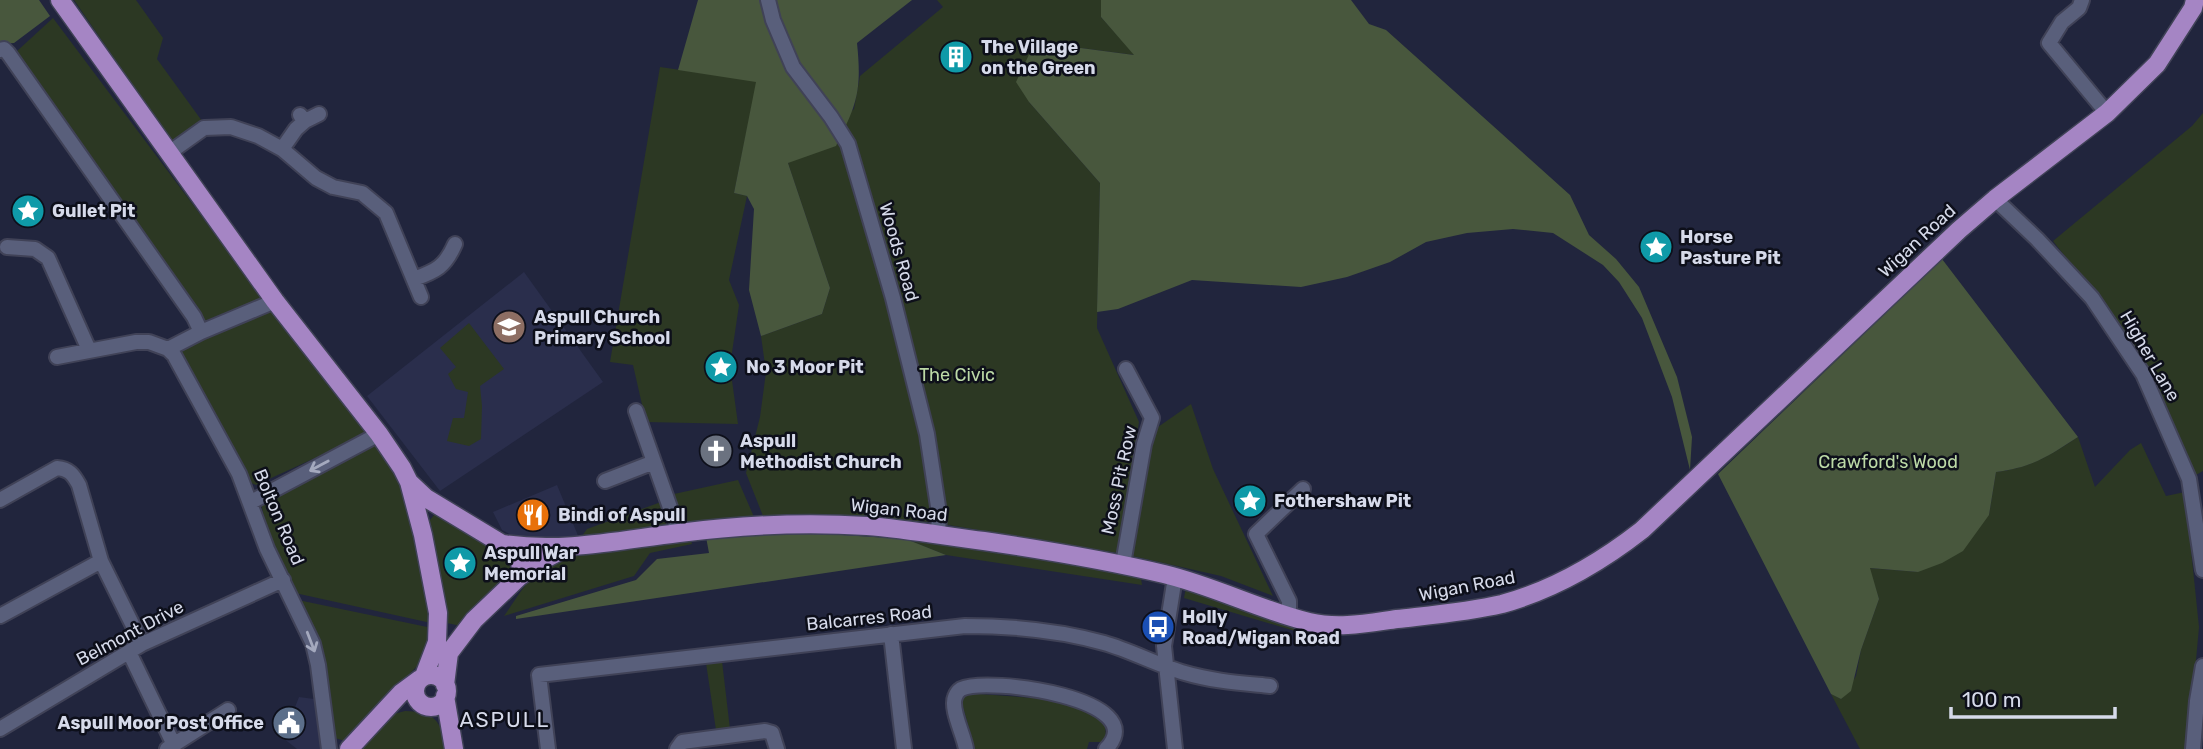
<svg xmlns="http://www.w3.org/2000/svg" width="2203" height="749" font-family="Rubik,sans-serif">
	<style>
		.built { fill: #2a2e4c }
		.green { fill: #2c3823 }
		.forest { fill: #48573d }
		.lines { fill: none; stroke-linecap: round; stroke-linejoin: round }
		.minor-casing { stroke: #404257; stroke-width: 18 }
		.major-casing { stroke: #404257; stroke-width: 21 }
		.minor { stroke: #595f7b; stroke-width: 14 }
		.major { stroke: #a585c4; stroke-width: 18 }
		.oneway { stroke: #a4a9be }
		.labels { text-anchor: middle; stroke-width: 5; stroke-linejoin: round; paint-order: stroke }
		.poi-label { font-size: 18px; font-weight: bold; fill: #d6daea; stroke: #0d0f1a; text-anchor: start }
		.street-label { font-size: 18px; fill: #d6daea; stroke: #0d0f1a }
		.park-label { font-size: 18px; fill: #bcd9a6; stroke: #0d0f1a }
		.quarter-label { font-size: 21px; letter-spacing: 2px; fill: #d6daea; stroke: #0d0f1a }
	</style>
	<rect width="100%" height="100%" fill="#21253d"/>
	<path class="built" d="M524 272 603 382 440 491 367 396Z
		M557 485 579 538 556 541 517 538 502 530 493 512Z
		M299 697 314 699 325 749H297L283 738Z"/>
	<path class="green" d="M74 0H136L163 38 157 59 202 121 171 141Z
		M937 0H1101V17L1135 55 1035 42 1029 102 1100 183 1097 328 1139 422 1118 553 930 522 846 515 763 516 746 473 760 417 766 372 761 336 822 314 830 288 788 163 854 109 860 76 943 7Z
		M53 18 263 298 202 322 16 52Z
		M660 67 757 81 734 193 747 196 729 280 739 305 730 366 738 424 646 422 633 365 610 362Z
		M2203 113V471L2196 475 2150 376 2126 335 2053 241 2192 126Z
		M271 310 374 431 256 485 249 482 180 351 184 343Z
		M469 323 504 369 480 386 482 406 481 439 469 446 447 441 453 418H464L468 392 456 389 448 374 456 367 440 348Z
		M1191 404 1213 469 1273 596 1221 576 1128 555 1151 437 1158 427Z
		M2078 437 2095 487 2130 450 2141 443 2166 496 2185 492 2199 627 2188 749H1860L1831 694 1841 699 1856 676 1861 650 1879 599 1869 568 1918 572 1989 515 1996 472C2030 468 2049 456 2078 437Z
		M380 442 402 482 421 563 431 623 295 593 269 540 260 499Z
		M738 480 754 517 685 524 674 494Z
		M661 502 672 525 582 536 587 529Z
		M440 512 521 564 461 626 447 623 442 619 425 526 434 515Z
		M906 539 1140 572 1142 585 946 555Z
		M691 540 692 544 650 553 634 576 504 616C515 601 526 580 542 569 576 545 649 545 691 540Z
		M1186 587 1329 634 1309 644 1305 634 1184 598Z
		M298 600 432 628 428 646 420 663 345 741 335 738Z
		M722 661 730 729 716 730 706 663Z
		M965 693 1049 699 1080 706 1105 723 1106 738 1101 742H1089L1087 749H975L961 700Z
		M405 711C435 712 441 720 446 749H358L390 715Z"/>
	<path class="forest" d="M0 0H39L50 16 14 43 0 44Z
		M698 0H912L857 43C862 91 857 104 836 146L788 163 830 288 822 314 761 336 749 290 754 209 747 196 734 193 756 82 678 70Z
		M1101 0H1351L1369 24 1386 30 1570 195 1589 235 1616 259 1639 287 1677 377 1692 437 1690 470 1672 397 1642 318 1619 282 1603 265 1553 233 1513 229 1467 233 1426 242 1390 262 1347 277 1301 287 1192 280 1118 309 1097 312 1100 183 1029 102 1016 82 1035 42 1134 55 1101 17Z
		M1942 259 2078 437C2047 457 2033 467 1996 472L1989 515 1963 551 1942 563 1918 572 1870 568 1879 599 1861 650 1851 691 1841 699 1831 694 1718 474Z
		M795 532 906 539 946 555 516 619V616L636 580 657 559 709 553 706 537Z"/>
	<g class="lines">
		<defs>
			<path id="minor" d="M768 0 773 20 793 67 831 117 848 144 893 298 927 434 939 513 938 535
				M2082 0 2079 8 2062 22 2049 43 2107 113
				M0 50 4 49 8 53 194 317 201 332 168 349 174 355 239 474 267 549 313 644 318 665 329 749
				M300 115 305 121 319 114
				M282 149 296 129 305 121
				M169 153 204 128 231 127 258 136 282 149 316 178 333 187 362 193 386 213 421 297
				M1995 199 2037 239 2092 298 2143 374 2189 479 2203 570
				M7 247 35 249 48 258 89 350
				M414 279C436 271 445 267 455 244
				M201 332 275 301
				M57 357 136 342H149L168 349
				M636 411 679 533
				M605 481 654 462
				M0 500 57 468C69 469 73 474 79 485L101 561 142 644
				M251 502 379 434
				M1123 564 1144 444 1152 418 1126 369
				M0 616 101 561
				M1289 616V601L1256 534 1303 489
				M891 634 904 749
				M129 652 174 745
				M0 729 142 644 283 580
				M167 749 228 710
				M548 749 539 675 965 626C1012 626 1058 630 1104 643 1132 651 1157 665 1185 673 1212 681 1241 683 1270 686
				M677 749 682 742 765 731 772 733 777 749
				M966 749C964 735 950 709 955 697 956 694 958 691 961 689 988 676 1155 699 1106 749
				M1175 749 1164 646 1175 577
				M2193 749 2197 701 2203 666"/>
			<path id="major" d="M60 0 275 301 379 434 402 468 409 482 423 535 438 613 437 642 424 676
				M409 482 426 498 512 550 521 564 519 577
				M503 544C563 553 620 540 679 533 741 525 804 522 867 526 906 529 945 536 984 541 1045 550 1105 560 1164 574 1214 586 1260 610 1309 622 1339 629 1368 623 1397 619 1432 615 1468 612 1502 604 1553 590 1601 562 1642 530L1959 230 1995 199 2107 113 2157 64 2193 8 2195 0
				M415 691a16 16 0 1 1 32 0a16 16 0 1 1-32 0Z
				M445 685 449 653 474 620 519 577 541 561 564 549
				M445 696 454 749
				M349 749 401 693 420 679"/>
		</defs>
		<use href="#minor" class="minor-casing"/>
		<use href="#major" class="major-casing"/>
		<use href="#minor" class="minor"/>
		<use href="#major" class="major"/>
	</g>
	<defs><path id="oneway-shaft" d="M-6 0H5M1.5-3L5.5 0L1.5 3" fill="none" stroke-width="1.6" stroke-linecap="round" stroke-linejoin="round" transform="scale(1.75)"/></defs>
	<g class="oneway">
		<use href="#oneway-shaft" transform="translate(319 466) rotate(152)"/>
		<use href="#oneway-shaft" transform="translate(311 642) rotate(69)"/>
	</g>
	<defs>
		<symbol id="building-disc" viewBox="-11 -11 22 22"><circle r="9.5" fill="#0f9aa8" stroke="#0d0f1a"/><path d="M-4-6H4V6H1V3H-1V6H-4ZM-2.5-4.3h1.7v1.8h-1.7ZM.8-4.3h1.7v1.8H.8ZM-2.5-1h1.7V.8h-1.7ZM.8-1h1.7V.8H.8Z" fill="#fff"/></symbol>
		<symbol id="sight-disc" viewBox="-11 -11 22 22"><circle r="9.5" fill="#0f9aa8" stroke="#0d0f1a"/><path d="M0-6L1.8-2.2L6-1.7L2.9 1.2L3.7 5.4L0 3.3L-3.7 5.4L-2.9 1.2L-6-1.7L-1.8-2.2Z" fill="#fff"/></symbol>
		<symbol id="school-disc" viewBox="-11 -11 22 22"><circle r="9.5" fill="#8d6e63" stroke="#0d0f1a"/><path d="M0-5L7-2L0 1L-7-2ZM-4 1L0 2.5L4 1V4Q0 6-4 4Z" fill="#fff"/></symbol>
		<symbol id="church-disc" viewBox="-11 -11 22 22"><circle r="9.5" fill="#6b7280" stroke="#0d0f1a"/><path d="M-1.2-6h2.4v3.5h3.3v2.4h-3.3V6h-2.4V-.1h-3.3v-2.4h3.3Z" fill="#fff"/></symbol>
		<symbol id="restaurant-disc" viewBox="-11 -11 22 22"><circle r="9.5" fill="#e8710a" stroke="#0d0f1a"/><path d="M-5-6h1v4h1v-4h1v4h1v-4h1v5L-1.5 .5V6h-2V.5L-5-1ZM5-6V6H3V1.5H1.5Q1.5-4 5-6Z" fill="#fff"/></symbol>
		<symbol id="bus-disc" viewBox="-11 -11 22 22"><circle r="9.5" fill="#1a4fb4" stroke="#0d0f1a"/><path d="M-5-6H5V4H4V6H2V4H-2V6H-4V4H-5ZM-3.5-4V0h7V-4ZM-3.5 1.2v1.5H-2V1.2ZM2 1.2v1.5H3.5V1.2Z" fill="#fff"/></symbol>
		<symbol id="civic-disc" viewBox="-11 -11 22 22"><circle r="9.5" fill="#5c6f8a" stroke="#0d0f1a"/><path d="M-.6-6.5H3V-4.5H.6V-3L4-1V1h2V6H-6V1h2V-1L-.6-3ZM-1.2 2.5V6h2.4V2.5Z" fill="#fff"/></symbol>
	</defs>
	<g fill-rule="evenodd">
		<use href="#building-disc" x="937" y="38" width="38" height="38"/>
		<use href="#sight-disc" x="9" y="192" width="38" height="38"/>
		<use href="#sight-disc" x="1637" y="228" width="38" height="38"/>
		<use href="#school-disc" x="490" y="308" width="38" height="38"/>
		<use href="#sight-disc" x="702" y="348" width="38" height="38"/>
		<use href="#church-disc" x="697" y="432" width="38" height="38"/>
		<use href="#sight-disc" x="1231" y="482" width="38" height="38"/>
		<use href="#restaurant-disc" x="514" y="496" width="38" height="38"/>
		<use href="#sight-disc" x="441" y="544" width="38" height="38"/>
		<use href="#bus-disc" x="1139" y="608" width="38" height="38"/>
		<use href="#civic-disc" x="270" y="704" width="38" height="38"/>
	</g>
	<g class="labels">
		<g class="poi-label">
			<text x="981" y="53">The Village<tspan x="981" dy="21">on the Green</tspan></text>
			<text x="52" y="217">Gullet Pit</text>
			<text x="1680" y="243">Horse<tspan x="1680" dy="21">Pasture Pit</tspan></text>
			<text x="534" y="323">Aspull Church<tspan x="534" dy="21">Primary School</tspan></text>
			<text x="746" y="373">No 3 Moor Pit</text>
			<text x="740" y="447">Aspull<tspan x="740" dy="21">Methodist Church</tspan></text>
			<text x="1274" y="507">Fothershaw Pit</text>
			<text x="558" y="521">Bindi of Aspull</text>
			<text x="484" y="559">Aspull War<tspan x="484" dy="21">Memorial</tspan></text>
			<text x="1182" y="623">Holly<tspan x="1182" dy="21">Road/Wigan Road</tspan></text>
			<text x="264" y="729" text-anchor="end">Aspull Moor Post Office</text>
		</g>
		<g class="street-label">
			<text transform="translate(1917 241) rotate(-43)" y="6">Wigan Road</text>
			<text transform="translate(899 252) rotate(74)" y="6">Woods Road</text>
			<text transform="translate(2150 356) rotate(60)" y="6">Higher Lane</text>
			<text transform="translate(1119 480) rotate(-78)" y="6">Moss Pit Row</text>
			<text transform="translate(899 510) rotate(6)" y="6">Wigan Road</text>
			<text transform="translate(279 517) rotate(67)" y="6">Bolton Road</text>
			<text transform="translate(1467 586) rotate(-11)" y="6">Wigan Road</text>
			<text transform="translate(869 618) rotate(-6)" y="6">Balcarres Road</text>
			<text transform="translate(130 633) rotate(-28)" y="6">Belmont Drive</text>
		</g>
		<g class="park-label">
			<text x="957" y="381">The Civic</text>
			<text x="1888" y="468">Crawford's Wood</text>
		</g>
		<g class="quarter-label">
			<text x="505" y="727">ASPULL</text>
		</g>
	</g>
	<path d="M1951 707v10h164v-10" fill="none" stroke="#d6daea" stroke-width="3.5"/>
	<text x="1962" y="707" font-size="21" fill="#d6daea" stroke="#0d0f1a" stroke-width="5" paint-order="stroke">100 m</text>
</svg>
